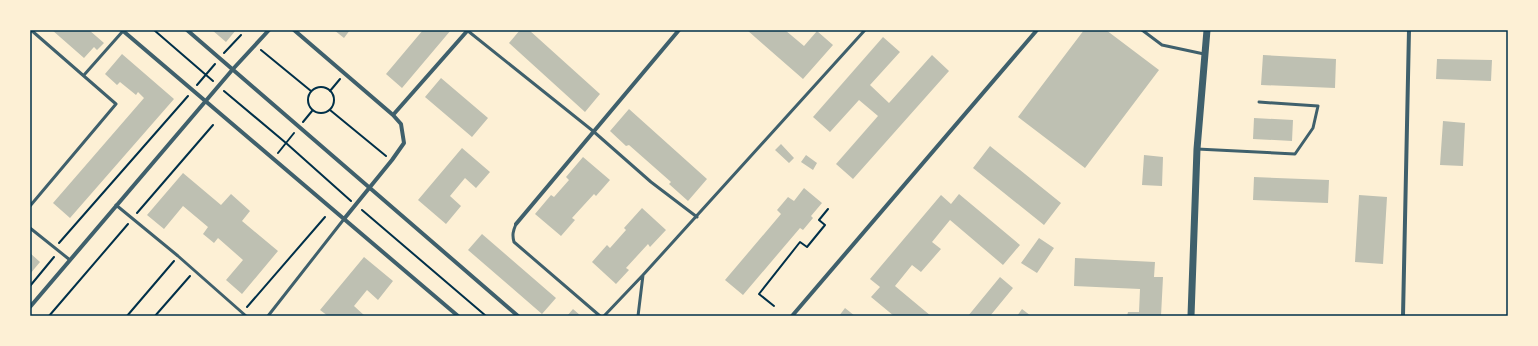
<svg xmlns="http://www.w3.org/2000/svg" width="1538" height="346" font-family="Roboto,sans-serif">
	<style>
		.building { fill: #bec0b2 }
		.lines { fill: none; stroke-linecap: round; stroke-linejoin: round }
		.path { stroke: #003049; stroke-width: 2 }
		.service { stroke: #3f606c; stroke-width: 3 }
		.minor { stroke: #3f606c; stroke-width: 4 }
		.tertiary { stroke: #3f606c; stroke-width: 7 }
		.neatline { fill: none; stroke: #003049; stroke-width: 1.5 }
	</style>
	<rect width="100%" height="100%" fill="#fdf0d5"/>
	<path class="building" d="M52 30H89L104 43 97 50 94 47 84 58Z
		M212 30H236L226 42Z
		M334 30H350L344 38Z
		M423 30H451L402 88 386 74Z
		M520 30H529L600 94 585 112 509 43Z
		M747 30H785L804 46 817 31 833 45 803 79Z
		M1084 30H1106L1159 70 1085 168 1018 117Z
		M883 37 900 52 870 85 889 103 932 55 949 71 853 179 836 164 878 116 859 100 830 132 813 117Z
		M122 54 174 99 70 218 53 203 144 98 138 92 136 95 120 82 117 85 105 74Z
		M1263 55 1336 59 1335 88 1261 85Z
		M1437 59 1492 60 1491 81 1436 79Z
		M441 78 488 118 472 137 425 97Z
		M629 109 707 179 688 201 669 184 671 182 629 145 626 146 610 131Z
		M1254 118 1293 120 1292 141 1253 139Z
		M1443 121 1465 123 1463 166 1440 165Z
		M781 144 794 158 789 163 775 150Z
		M990 146 1061 203 1044 225 973 168Z
		M462 148 490 172 476 188 465 178 450 196 461 206 446 224 418 200Z
		M806 155 817 163 813 170 801 162Z
		M1144 155 1163 157 1162 186 1142 185Z
		M583 157 610 180 596 196 594 194 572 218 575 220 561 236 535 214 551 195 554 197 569 180 566 177Z
		M183 173 221 205 231 194 250 211 242 221 278 251 242 294 226 280 243 260 218 238 214 243 203 234 208 227 183 206 164 229 147 215Z
		M1254 177 1329 180 1328 203 1253 200Z
		M804 188 822 203 811 216 813 218 803 230 800 228 743 295 725 280 781 214 777 210 788 197 794 201Z
		M959 194 1020 245 1003 265 950 220 932 242 941 249 921 272 912 265 895 286 931 316H894L871 297 880 287 870 279 941 195 951 204Z
		M1359 195 1387 197 1383 264 1355 262Z
		M642 208 666 230 650 247 648 244 626 268 629 270 616 284 592 262 607 245 610 248 626 230 624 228Z
		M482 234 556 298 542 314 468 250Z
		M1039 238 1054 248 1037 273 1021 263Z
		M30 253 40 262 30 274Z
		M364 257 393 281 378 300 367 290 354 306 365 316H328L320 310Z
		M1075 258 1155 262 1154 277H1163L1161 316H1127L1128 312H1139L1140 289 1074 286Z
		M1000 277 1013 288 990 316H968Z
		M845 308 855 316H839Z
		M573 309 581 316H567Z
		M1022 309 1031 316H1017Z"/>
	<g class="lines">
		<path class="path" d="M154 30 213 81
			M261 50 311 91
			M224 53 241 35
			M197 85 215 64
			M308 100a13 13 0 1 1 26 0a13 13 0 1 1-26 0Z
			M224 91 286 143 351 201
			M330 91 340 79
			M330 110 386 156
			M303 122 312 111
			M278 153 294 133
			M362 210 486 316
			M137 213 213 125
			M59 243 188 96
			M30 286 54 257
			M774 306 759 294 800 242 807 247 825 225 819 220 828 209
			M247 307 325 217
			M49 316 128 224
			M127 316 174 261
			M155 316 190 276"/>
		<path class="service" d="M1142 30 1162 45 1204 54
			M468 31 593 131 651 182 697 217
			M84 75 123 31
			M1197 149 1295 154 1313 128 1318 106 1259 102
			M116 205 178 256 246 316
			M30 206 116 104 31 30
			M516 224C513 231 512 235 514 242L600 316
			M30 228 70 260
			M268 316 344 219
			M604 316 643 275
			M638 316 643 275 865 30"/>
		<path class="minor" d="M122 30 458 316
			M187 30 518 316
			M294 30 393 115 401 124 404 143 392 160 344 219
			M393 115 468 30
			M516 224 679 30
			M30 307 233 69 269 30
			M792 316 1037 30
			M1403 316 1409 30"/>
		<path class="tertiary" d="M1191 316 1197 149 1207 30"/>
	</g>
	<rect width="1538" height="346" fill="none" stroke="#fdf0d5" stroke-width="62"/>
	<rect x="31" y="31" width="1476" height="284" class="neatline"/>
</svg>
